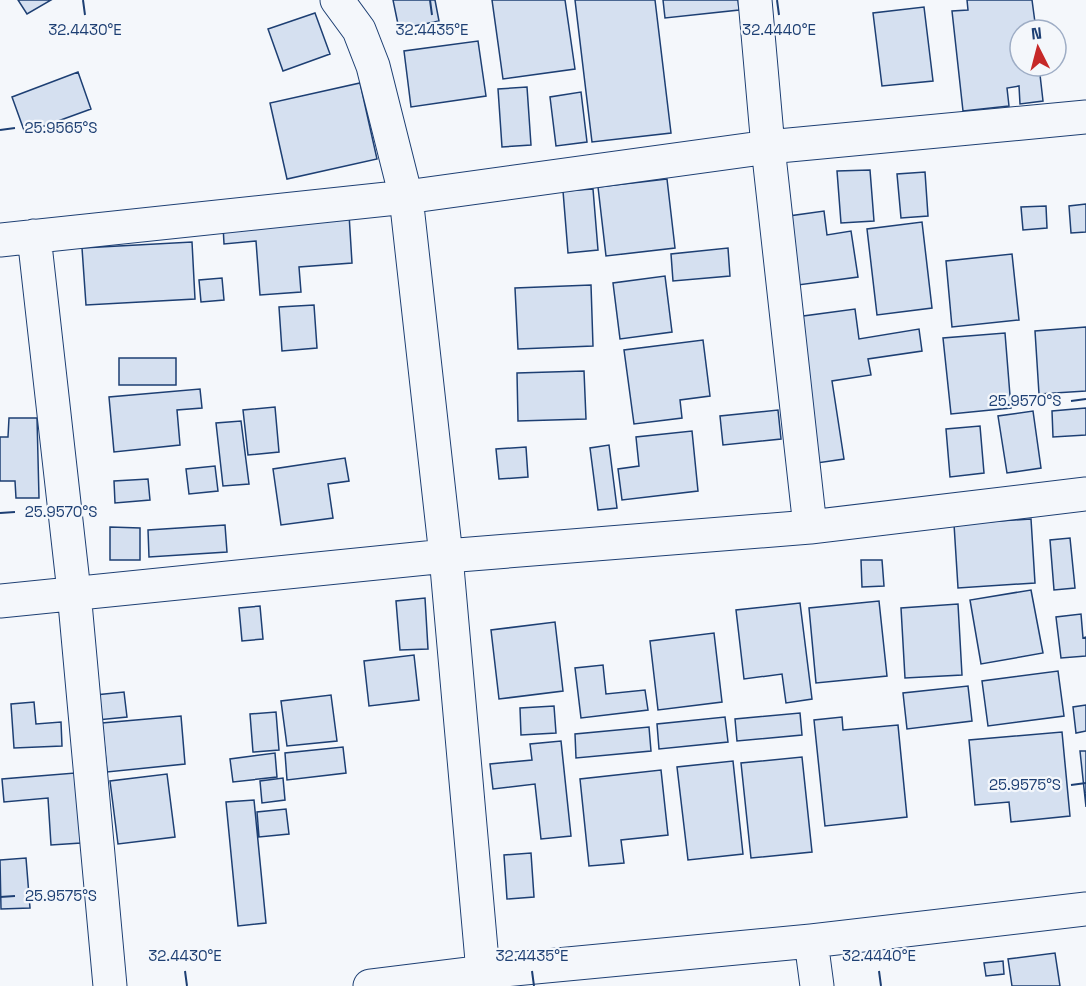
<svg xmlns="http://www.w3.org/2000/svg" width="1086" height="986" font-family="'Space Grotesk',sans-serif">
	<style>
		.building { fill: #d5e0f0; stroke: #1d3f73; stroke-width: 1.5 }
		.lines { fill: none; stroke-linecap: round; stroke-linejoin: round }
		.minor-casing { stroke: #1d3f73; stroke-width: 35 }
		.minor { stroke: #f4f7fb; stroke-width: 33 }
		.ticks { fill: none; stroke: #1d3f73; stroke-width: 2 }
		.ticks-label { font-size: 15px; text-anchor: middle; fill: #1d3f73; stroke: #f4f7fb; stroke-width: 4.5; stroke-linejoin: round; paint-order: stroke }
	</style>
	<rect width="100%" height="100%" fill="#f4f7fb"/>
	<path class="building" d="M18 0H51L27 14Z
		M393 0H435L439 21 399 29Z
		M492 0H565L575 69 503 79Z
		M575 0H655L671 133 592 142Z
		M663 0H738L739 10 665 18Z
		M967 0H1032L1036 30H1020V66H1039L1043 101 1020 104 1019 86 1007 88 1009 106 963 111 952 11 968 10Z
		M924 7 933 81 882 86 873 13Z
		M315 13 330 54 283 71 268 29Z
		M478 41 486 96 411 107 404 51Z
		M78 72 91 109 25 133 12 97Z
		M360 83 377 159 287 179 270 103Z
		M527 87 531 145 502 147 498 89Z
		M581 92 587 142 556 146 550 97Z
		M870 170 874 221 841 223 837 171Z
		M925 172 928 216 901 218 897 174Z
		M667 179 675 248 606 256 598 187Z
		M593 189 598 250 568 253 563 191Z
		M1086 204V232L1071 233 1069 206Z
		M1046 206 1047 228 1023 230 1021 207Z
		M824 211 827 235 851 231 858 277 798 285 789 216Z
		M349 214 352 263 299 267 301 292 260 295 256 241 224 244 223 225Z
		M922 222 932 308 877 315 867 229Z
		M192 242 195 299 86 305 82 248Z
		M728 248 730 276 673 281 671 254Z
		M1012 254 1019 320 952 327 946 261Z
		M665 276 672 332 620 339 613 283Z
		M222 278 224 300 201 302 199 280Z
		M591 285 593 346 518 349 515 288Z
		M314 305 317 348 282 351 279 307Z
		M855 309 859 339 919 329 922 351 868 359 871 375 832 381 844 459 817 463 796 317Z
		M1086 327V391L1039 394 1035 331Z
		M1005 333 1011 408 951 414 943 338Z
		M703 340 710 396 680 400 682 418 634 424 624 350Z
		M119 358H176V385H119Z
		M584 371 586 419 518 421 517 373Z
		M200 389 202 408 177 410 180 445 114 452 109 397Z
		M275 407 279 452 248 455 243 410Z
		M1086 408V435L1053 437 1052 411Z
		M778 410 781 439 723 445 720 416Z
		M1033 411 1041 468 1007 473 998 416Z
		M9 418H37L39 498H16L15 481H0V437H8Z
		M241 421 249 484 223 486 216 423Z
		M980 426 984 473 950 477 946 429Z
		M692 431 698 491 622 500 618 469 639 466 636 437Z
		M609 445 617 508 598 510 590 448Z
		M526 447 528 477 499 479 496 449Z
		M345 458 349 481 328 484 333 518 281 525 273 469Z
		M215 466 218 491 189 494 186 469Z
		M148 479 150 500 115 503 114 481Z
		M1031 519 1035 583 958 588 954 524Z
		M225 525 227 552 149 557 148 530Z
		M110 527 140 528V560H110Z
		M1070 538 1075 588 1054 590 1050 540Z
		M861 560H882L884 586 862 587Z
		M1031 590 1043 653 981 664 970 600Z
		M425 598 428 649 400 650 396 601Z
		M879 601 887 676 816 683 809 608Z
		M800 603 812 699 786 703 782 674 744 679 736 610Z
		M958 604 962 675 905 678 901 608Z
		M260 606 263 639 242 641 239 608Z
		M1081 614 1083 638 1086 637V656L1061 658 1056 617Z
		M555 622 563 691 499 699 491 630Z
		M714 633 722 702 658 710 650 641Z
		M414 655 419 700 369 706 364 661Z
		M603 665 606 694 645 690 648 710 581 718 575 668Z
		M1058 671 1064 716 988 726 982 681Z
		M968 686 972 721 907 729 903 693Z
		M124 692 127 717 97 720 95 695Z
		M331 695 337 741 287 746 281 701Z
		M34 702 36 724 61 722 62 746 14 748 11 704Z
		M1086 705V731L1076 733 1073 707Z
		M554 706 556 733 521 735 520 708Z
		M276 712 279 750 253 752 250 714Z
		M800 713 802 735 737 741 735 719Z
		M181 716 185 764 107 772 102 723Z
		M725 717 728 742 659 749 657 724Z
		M842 717 843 730 898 725 907 817 825 826 814 720Z
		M649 727 651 751 576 758 575 734Z
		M1062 732 1070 816 1011 822 1009 802 975 805 969 740Z
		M561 741 571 836 541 839 535 784 493 789 490 764 532 760 530 744Z
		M343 747 346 773 287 780 285 753Z
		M1080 751H1086V807Z
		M275 753 277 777 233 782 230 759Z
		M802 757 812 852 751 858 741 763Z
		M733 761 743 854 688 860 677 767Z
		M661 770 668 835 621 840 624 863 589 866 580 779Z
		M75 773 81 843 51 845 48 798 4 802 2 779Z
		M167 774 175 837 118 844 110 781Z
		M283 778 285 800 262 803 260 781Z
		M254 800 266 923 238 926 226 802Z
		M286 809 289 834 259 837 257 812Z
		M531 853 534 897 507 899 504 855Z
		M26 858 30 908 1 909 0 860Z
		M1055 953 1060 986H1012L1008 959Z
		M1003 961 1004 974 986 976 984 963Z"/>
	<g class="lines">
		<defs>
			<path id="minor" d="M337 0 359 30 373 66 406 197 446 556 483 972
				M755 0 768 147 810 527
				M34 236 74 592 110 986
				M0 240 406 197 768 147 1086 117
				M0 601 446 556 810 527 1086 494
				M811 941 817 986
				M370 986 483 972 811 941 1086 909"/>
		</defs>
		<use href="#minor" class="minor-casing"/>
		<use href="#minor" class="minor"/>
	</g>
	<path class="ticks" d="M83 0 85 15M430 0 432 15M777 0 779 15M0 130 15 128M1071 401 1086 399M0 513 15 512M1071 785 1086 783M0 897 15 896M185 971 187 986M532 971 534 986M879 971 881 986"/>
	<g class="ticks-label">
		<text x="85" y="35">32.4430°E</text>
		<text x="432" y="35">32.4435°E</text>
		<text x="779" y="35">32.4440°E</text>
		<text x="61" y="133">25.9565°S</text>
		<text x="1025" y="406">25.9570°S</text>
		<text x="61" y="517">25.9570°S</text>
		<text x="1025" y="790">25.9575°S</text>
		<text x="61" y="901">25.9575°S</text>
		<text x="185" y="961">32.4430°E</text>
		<text x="532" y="961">32.4435°E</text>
		<text x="879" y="961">32.4440°E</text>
	</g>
	<g transform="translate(1038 48) rotate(354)"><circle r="28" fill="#f4f7fb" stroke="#9eadc5" stroke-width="1.5"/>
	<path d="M0-4.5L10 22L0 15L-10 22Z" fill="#c62828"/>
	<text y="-9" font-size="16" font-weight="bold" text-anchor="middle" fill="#1d3f73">N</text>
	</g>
</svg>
